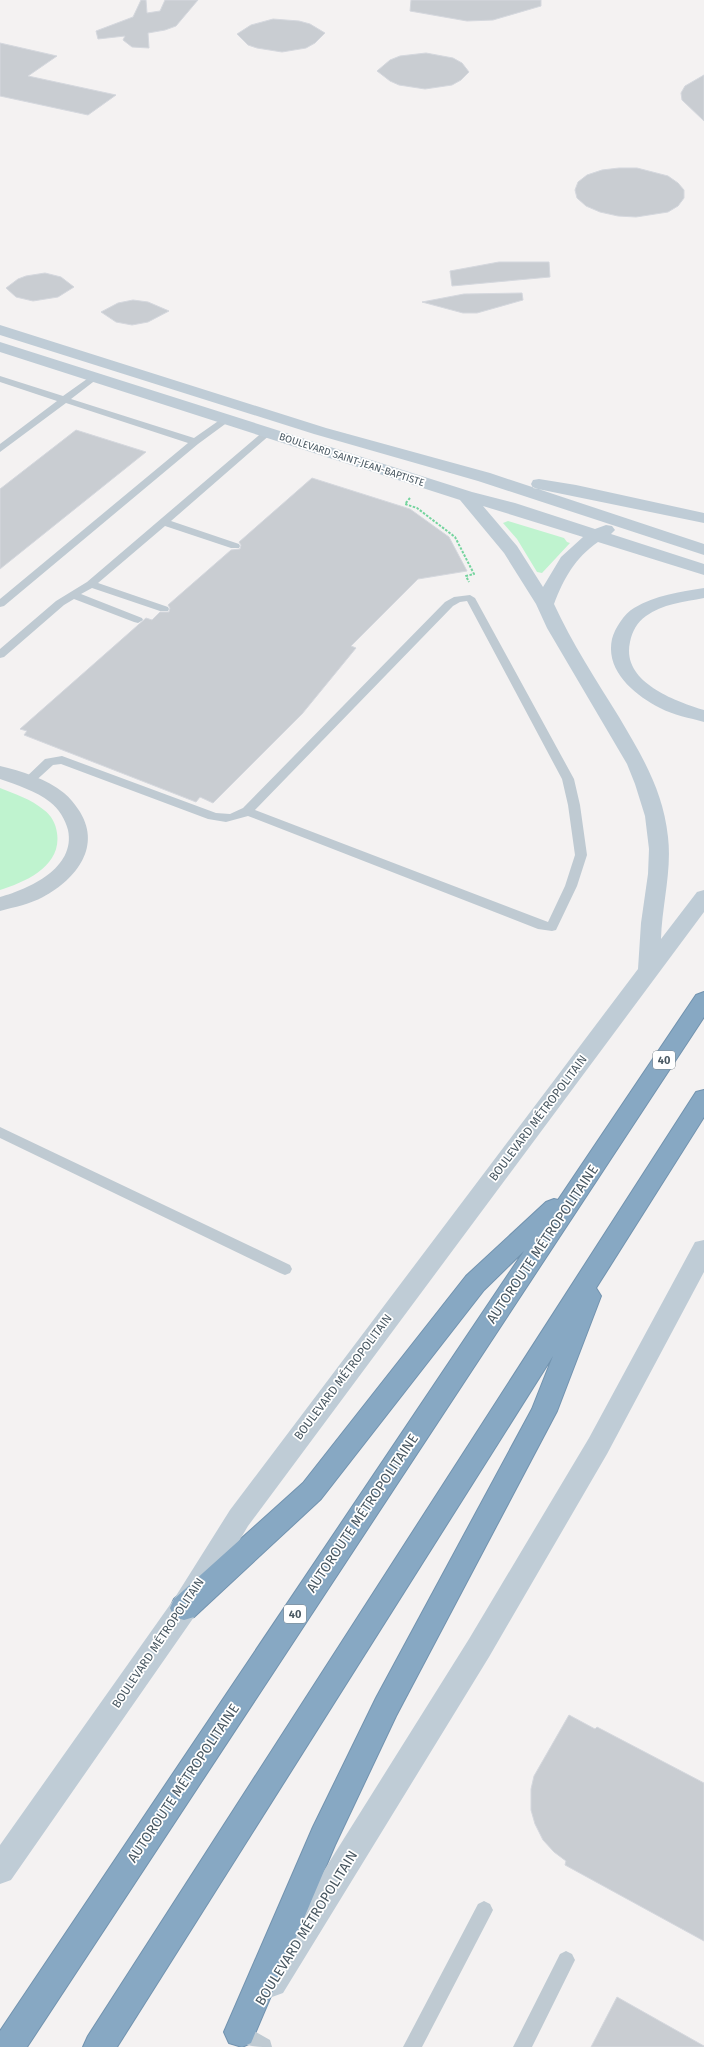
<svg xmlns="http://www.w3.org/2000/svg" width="704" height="2047" font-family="'Fira Sans',sans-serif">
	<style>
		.green { fill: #bff3cf }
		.building { fill: #c9cdd2; stroke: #d5d8de }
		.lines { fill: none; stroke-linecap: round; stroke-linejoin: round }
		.motorway-casing { stroke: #7293af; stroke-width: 2 }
		.path { stroke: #74d49e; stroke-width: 2; stroke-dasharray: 2.5 1.5; stroke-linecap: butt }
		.service { fill: #bfcad2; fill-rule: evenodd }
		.minor { fill: #bfcad2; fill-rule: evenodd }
		.secondary { fill: #bfccd6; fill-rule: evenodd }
		.motorway { fill: #87a8c3; fill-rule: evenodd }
		.labels { text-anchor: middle; stroke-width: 3.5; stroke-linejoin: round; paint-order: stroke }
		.far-street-label { font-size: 10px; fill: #485761; stroke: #fff }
		.shield { fill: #fff; stroke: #7f8990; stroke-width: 1 }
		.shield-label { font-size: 11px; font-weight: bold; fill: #485761 }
		.street-label { font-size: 12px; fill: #485761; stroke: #fff }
		.near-street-label { font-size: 14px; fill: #485761; stroke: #fff }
	</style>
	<rect width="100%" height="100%" fill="#f4f2f2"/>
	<path class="green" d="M508 521 564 538 567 542 570 543 542 573 537 572 517 539 503 523Z
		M0 788C15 794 31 799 44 810 51 815 56 824 57 833 62 866 26 882 0 890Z"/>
	<path class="building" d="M141 0H146L147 13 160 11 165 0H198L176 26 165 30 148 33 149 48 132 47 123 40 125 36 98 39 96 31 133 17Z
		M411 0H541V6L493 20 467 21 410 11Z
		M273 19 299 21 310 24 325 33 315 43 306 48 282 52 257 48 248 45 237 34 251 25Z
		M0 43 57 56 28 76 116 95 88 115 0 96Z
		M426 53 453 58 462 63 469 72 461 80 452 85 425 89 399 85 390 81 377 71 390 60 400 56Z
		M704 75V121L682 100 681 93 685 86Z
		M619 168H637L668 176 678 183 684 190V198L678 206 668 212 636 217 618 216 600 212 586 206 577 198 575 190 578 182 587 175 602 170Z
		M499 262H549L550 277 452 286 450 271Z
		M45 273 61 277 74 287 58 297 33 301 16 297 6 288 18 279 26 276Z
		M522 293 523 300 477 313H463L422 302 464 294Z
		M133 300 148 302 169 311 148 322 132 325 116 322 101 312 118 303Z
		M76 430 146 452 0 569V489Z
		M312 478 410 509 449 537 467 571 418 579 351 646 356 648 302 714 213 803 200 797 196 802 24 735 27 731 20 729 146 618 152 620 160 612H169L170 608 168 605 231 550 240 549 241 545 239 542Z
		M569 1715 595 1729 597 1727 704 1783V1941L565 1865 566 1861 554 1852 543 1840 535 1824 531 1810V1789L534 1776Z
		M617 1997 704 2046V2047H591Z"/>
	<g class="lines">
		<defs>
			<path id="motorway" d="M704 992V1017L27 2047H0V2031L524 1251 484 1290 321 1499 194 1617 184 1620 174 1617 170 1608 174 1599 303 1483 466 1276 546 1202 554 1199 558 1200 696 995Z
				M704 1090V1117L596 1288 601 1296 557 1411 396 1716 335 1845 251 2043 242 2047 229 2043 224 2032 313 1827 376 1698 532 1409 553 1356 117 2047H83L88 2036 696 1092Z"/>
		</defs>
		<use href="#motorway" class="motorway-casing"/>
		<path class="path" d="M410 498 405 504 417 508 455 537 474 574 466 576 469 582"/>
		<path class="service" d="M94 374 97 375V379L71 399 194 438 224 417 227 416 232 419 198 444 4 606 0 607V599L188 443 66 403 0 452V444L57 401 0 382V376L63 396Z
			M268 429 271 430V434L171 521 239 544 240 546 239 548H231L165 526 98 583 168 607 169 609 168 611H160L92 588 81 594 142 618 143 620 138 623 134 622 74 599 64 605 4 657 0 658V649L56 601 87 582 265 430Z
			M470 595 475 598 574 779 580 805 587 855 577 886 556 930 552 931 538 929 248 816 226 822 208 819 61 764 53 765 31 785 27 786 21 782 45 759 62 756 216 813 230 814 243 808 445 602 454 597ZM467 601 562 779 568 805 575 855 565 886 548 922 255 810 453 606 460 602Z
			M0 1127 290 1265 292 1269 290 1273 285 1275 280 1273 0 1138Z
			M484 1901 490 1904 493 1910 490 1916 422 2047H403L478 1904Z
			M566 1951 572 1954 575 1960 532 2047H513L560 1954Z
			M240 2023 270 2040 272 2047C256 2047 238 2047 231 2032L233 2025Z"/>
		<path class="minor" d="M0 766C21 771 47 779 64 793 70 798 74 803 78 809 103 845 77 879 43 897 30 904 15 907 0 911V897C29 889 76 868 68 830 65 819 59 809 50 802 36 791 17 785 0 779Z"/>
		<path class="secondary" d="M0 325 326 428 490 473 704 544V555L478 481 314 434 0 335Z
			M0 342 472 492 515 503 595 529 606 525 612 526 615 530 611 534 704 564V575L598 542C575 558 564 578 554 604 572 643 596 680 619 717 642 756 663 790 668 837 672 871 662 905 661 939L697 892 704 890V912L248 1526 194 1617 11 1880 0 1884V1845L174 1599 230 1510 638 969 641 923 648 874 649 849 645 816 635 784 627 764 547 628 536 604 504 553 460 500 0 352ZM483 506 583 537 561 557 543 587 517 546Z
			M539 479 576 485 704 513V523L533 488 531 484 533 480Z
			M704 588V598C684 602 662 604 646 616 637 622 632 632 630 642 621 682 675 701 704 710V722C690 718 673 715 660 708 635 695 605 671 612 639 615 628 624 614 634 608 656 595 679 592 704 588Z
			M704 1240V1272L607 1454 489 1657 283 1993 272 1997 261 1993 256 1982 261 1971 469 1639 589 1438 695 1242Z"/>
		<use href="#motorway" class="motorway"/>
	</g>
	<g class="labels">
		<g class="far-street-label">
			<text transform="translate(352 459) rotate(18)" y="4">BOULEVARD SAINT-JEAN-BAPTISTE</text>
		</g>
		<g class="shield">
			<rect x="653" y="1051" width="22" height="18" rx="3"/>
			<rect x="284" y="1605" width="22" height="18" rx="3"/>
		</g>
		<g class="shield-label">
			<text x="664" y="1064">40</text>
			<text x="295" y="1618">40</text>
		</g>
		<g class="street-label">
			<text transform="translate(538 1118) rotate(-53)" y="4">BOULEVARD MÉTROPOLITAIN</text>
			<text transform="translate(343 1377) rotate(-53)" y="4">BOULEVARD MÉTROPOLITAIN</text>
			<text transform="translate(158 1643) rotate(-56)" y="4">BOULEVARD MÉTROPOLITAIN</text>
		</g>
		<g class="near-street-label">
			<text transform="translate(542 1244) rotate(-56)" y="5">AUTOROUTE MÉTROPOLITAINE</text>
			<text transform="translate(362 1513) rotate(-56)" y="5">AUTOROUTE MÉTROPOLITAINE</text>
			<text transform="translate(183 1783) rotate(-56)" y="5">AUTOROUTE MÉTROPOLITAINE</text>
			<text transform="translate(306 1928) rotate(-58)" y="5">BOULEVARD MÉTROPOLITAIN</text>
		</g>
	</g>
</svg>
